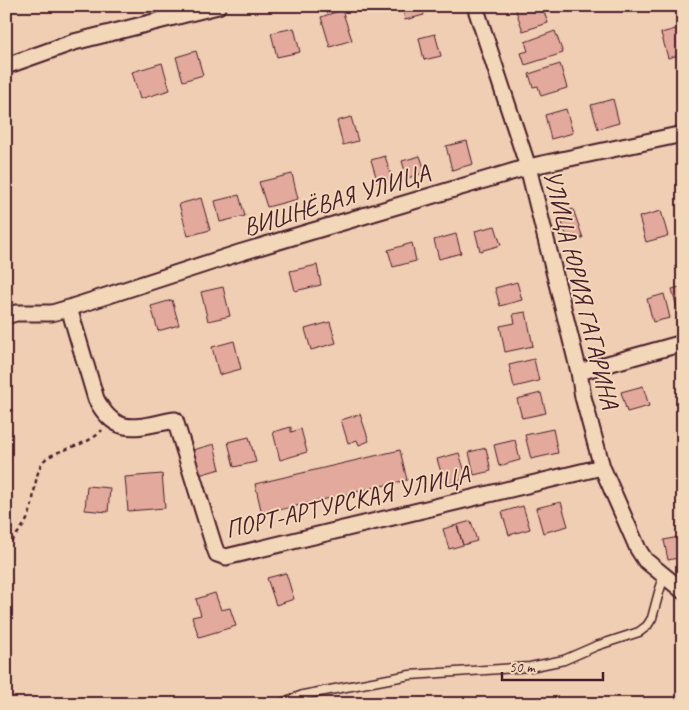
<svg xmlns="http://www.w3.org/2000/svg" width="689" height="710" font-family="Caveat,sans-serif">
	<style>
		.building { fill: #e2a99c; stroke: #4a1f2b }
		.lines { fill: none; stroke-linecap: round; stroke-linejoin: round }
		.service-casing { stroke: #4a1f2b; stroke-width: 11 }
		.minor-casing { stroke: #4a1f2b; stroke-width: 19 }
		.path { stroke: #4a1f2b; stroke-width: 2.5; stroke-dasharray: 4 4; stroke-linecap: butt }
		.service { stroke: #f2d7b9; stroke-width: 8 }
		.minor { stroke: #f2d7b9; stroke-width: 15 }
		.labels { text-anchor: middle; stroke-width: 4; stroke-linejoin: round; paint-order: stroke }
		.street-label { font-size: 25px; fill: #4a1f2b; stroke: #f2d7b9 }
	</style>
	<rect width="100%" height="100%" fill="#efceb3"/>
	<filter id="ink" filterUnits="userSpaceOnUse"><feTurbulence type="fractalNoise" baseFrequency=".02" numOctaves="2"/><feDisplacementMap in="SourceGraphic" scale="10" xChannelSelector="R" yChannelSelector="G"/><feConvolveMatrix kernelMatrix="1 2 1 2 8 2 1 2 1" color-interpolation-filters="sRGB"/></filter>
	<g filter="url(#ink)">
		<path class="building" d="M402 6H422L424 15 405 20Z
			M520 6H542L548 23 523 31 515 8Z
			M342 10 352 40 330 47 321 17Z
			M683 27V54L668 58 661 33Z
			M294 28 300 52 277 57 271 33Z
			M555 31 563 53 525 65 521 53 528 51 525 42Z
			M435 34 441 56 424 60 419 38Z
			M196 51 203 75 183 81 176 57Z
			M162 63 170 90 140 99 132 72Z
			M560 64 567 88 541 96 538 86 533 87 529 74Z
			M613 99 619 123 598 129 591 105Z
			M566 109 573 133 551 139 545 115Z
			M351 117 358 141 343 145 337 121Z
			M467 141 473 164 452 170 446 146Z
			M385 156 392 179 378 183 371 160Z
			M420 156 426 173 407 178 402 161Z
			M292 174 298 199 267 207 259 182Z
			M239 195 245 216 220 222 215 201Z
			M201 198 210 230 188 236 179 204Z
			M573 209 583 238 569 243 559 214Z
			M661 211 668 236 646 242 639 217Z
			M495 226 501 245 480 251 475 231Z
			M456 234 461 253 439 259 434 240Z
			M412 243 416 261 393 267 388 250Z
			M317 265 321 285 295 291 290 271Z
			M517 282 522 300 500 306 495 288Z
			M683 286V314L679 315 672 289Z
			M223 287 230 316 208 321 201 292Z
			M664 294 670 318 653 322 647 299Z
			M172 300 179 325 158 331 151 306Z
			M526 312 533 346 505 352 500 326 515 323 513 314Z
			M330 322 336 343 311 350 305 329Z
			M234 341 241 369 219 375 212 347Z
			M534 359 539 381 514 387 509 365Z
			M643 386 649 406 627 412 621 392Z
			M541 393 546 413 522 418 517 399Z
			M360 414 369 441 359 445 357 440 348 443 341 420Z
			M291 427V432L301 429 307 452 280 460 273 432Z
			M553 429 558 453 531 459 525 435Z
			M249 437 256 462 234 467 228 442Z
			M515 440 520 460 499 466 494 445Z
			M214 444 220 469 199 475 193 450Z
			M486 448 491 471 474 475 469 452Z
			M400 450 407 480 262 514 255 484Z
			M459 453 467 478 445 485 437 459Z
			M162 474 165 508 128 511 125 477Z
			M87 486 110 488 108 512 85 510Z
			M561 502 568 526 543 533 536 508Z
			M523 506 530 529 509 535 502 512Z
			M471 521 477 541 463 545 457 525Z
			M457 525 463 545 449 549 443 529Z
			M683 536V557L668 560 664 540Z
			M286 573 294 599 276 605 267 578Z
			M215 593 221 610 230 608 236 626 199 637 192 617 201 615 196 599Z"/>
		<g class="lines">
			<defs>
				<path id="service" d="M279 704 303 695 410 675 530 667 564 660 596 646 639 632 647 626 652 618 659 592 662 583 661 574"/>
				<path id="minor" d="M475 6 528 167 579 372 583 397 602 467 638 549 645 560 683 591
					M6 66 74 42 218 6
					M69 308 96 399C117 439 138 426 175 420L214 546 217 554 226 557 602 467
					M6 316 16 313H52L69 308 242 252 528 167 683 134
					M579 372 683 343"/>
			</defs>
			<use href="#service" class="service-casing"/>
			<use href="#minor" class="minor-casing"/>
			<path class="path" d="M6 547C15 536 26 526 30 512 35 497 34 477 42 463 51 449 87 448 102 430"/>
			<use href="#service" class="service"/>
			<use href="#minor" class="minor"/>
		</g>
	</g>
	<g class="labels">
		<g class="street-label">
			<text transform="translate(336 199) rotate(-17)" y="9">ВИШНЁВАЯ УЛИЦА</text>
			<text transform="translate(582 289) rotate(76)" y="9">УЛИЦА ЮРИЯ ГАГАРИНА</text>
			<text transform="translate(347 501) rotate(-13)" y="9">ПОРТ-АРТУРСКАЯ УЛИЦА</text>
		</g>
	</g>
	<rect width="689" height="710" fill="none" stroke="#f2d7b9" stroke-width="25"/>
	<rect x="12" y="12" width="664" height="685" fill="none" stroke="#4a1f2b" stroke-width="2" filter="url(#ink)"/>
	<path d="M502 672v8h101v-8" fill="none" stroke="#4a1f2b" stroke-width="2.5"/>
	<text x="509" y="672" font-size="15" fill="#4a1f2b" stroke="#f2d7b9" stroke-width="4" paint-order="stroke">50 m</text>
</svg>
